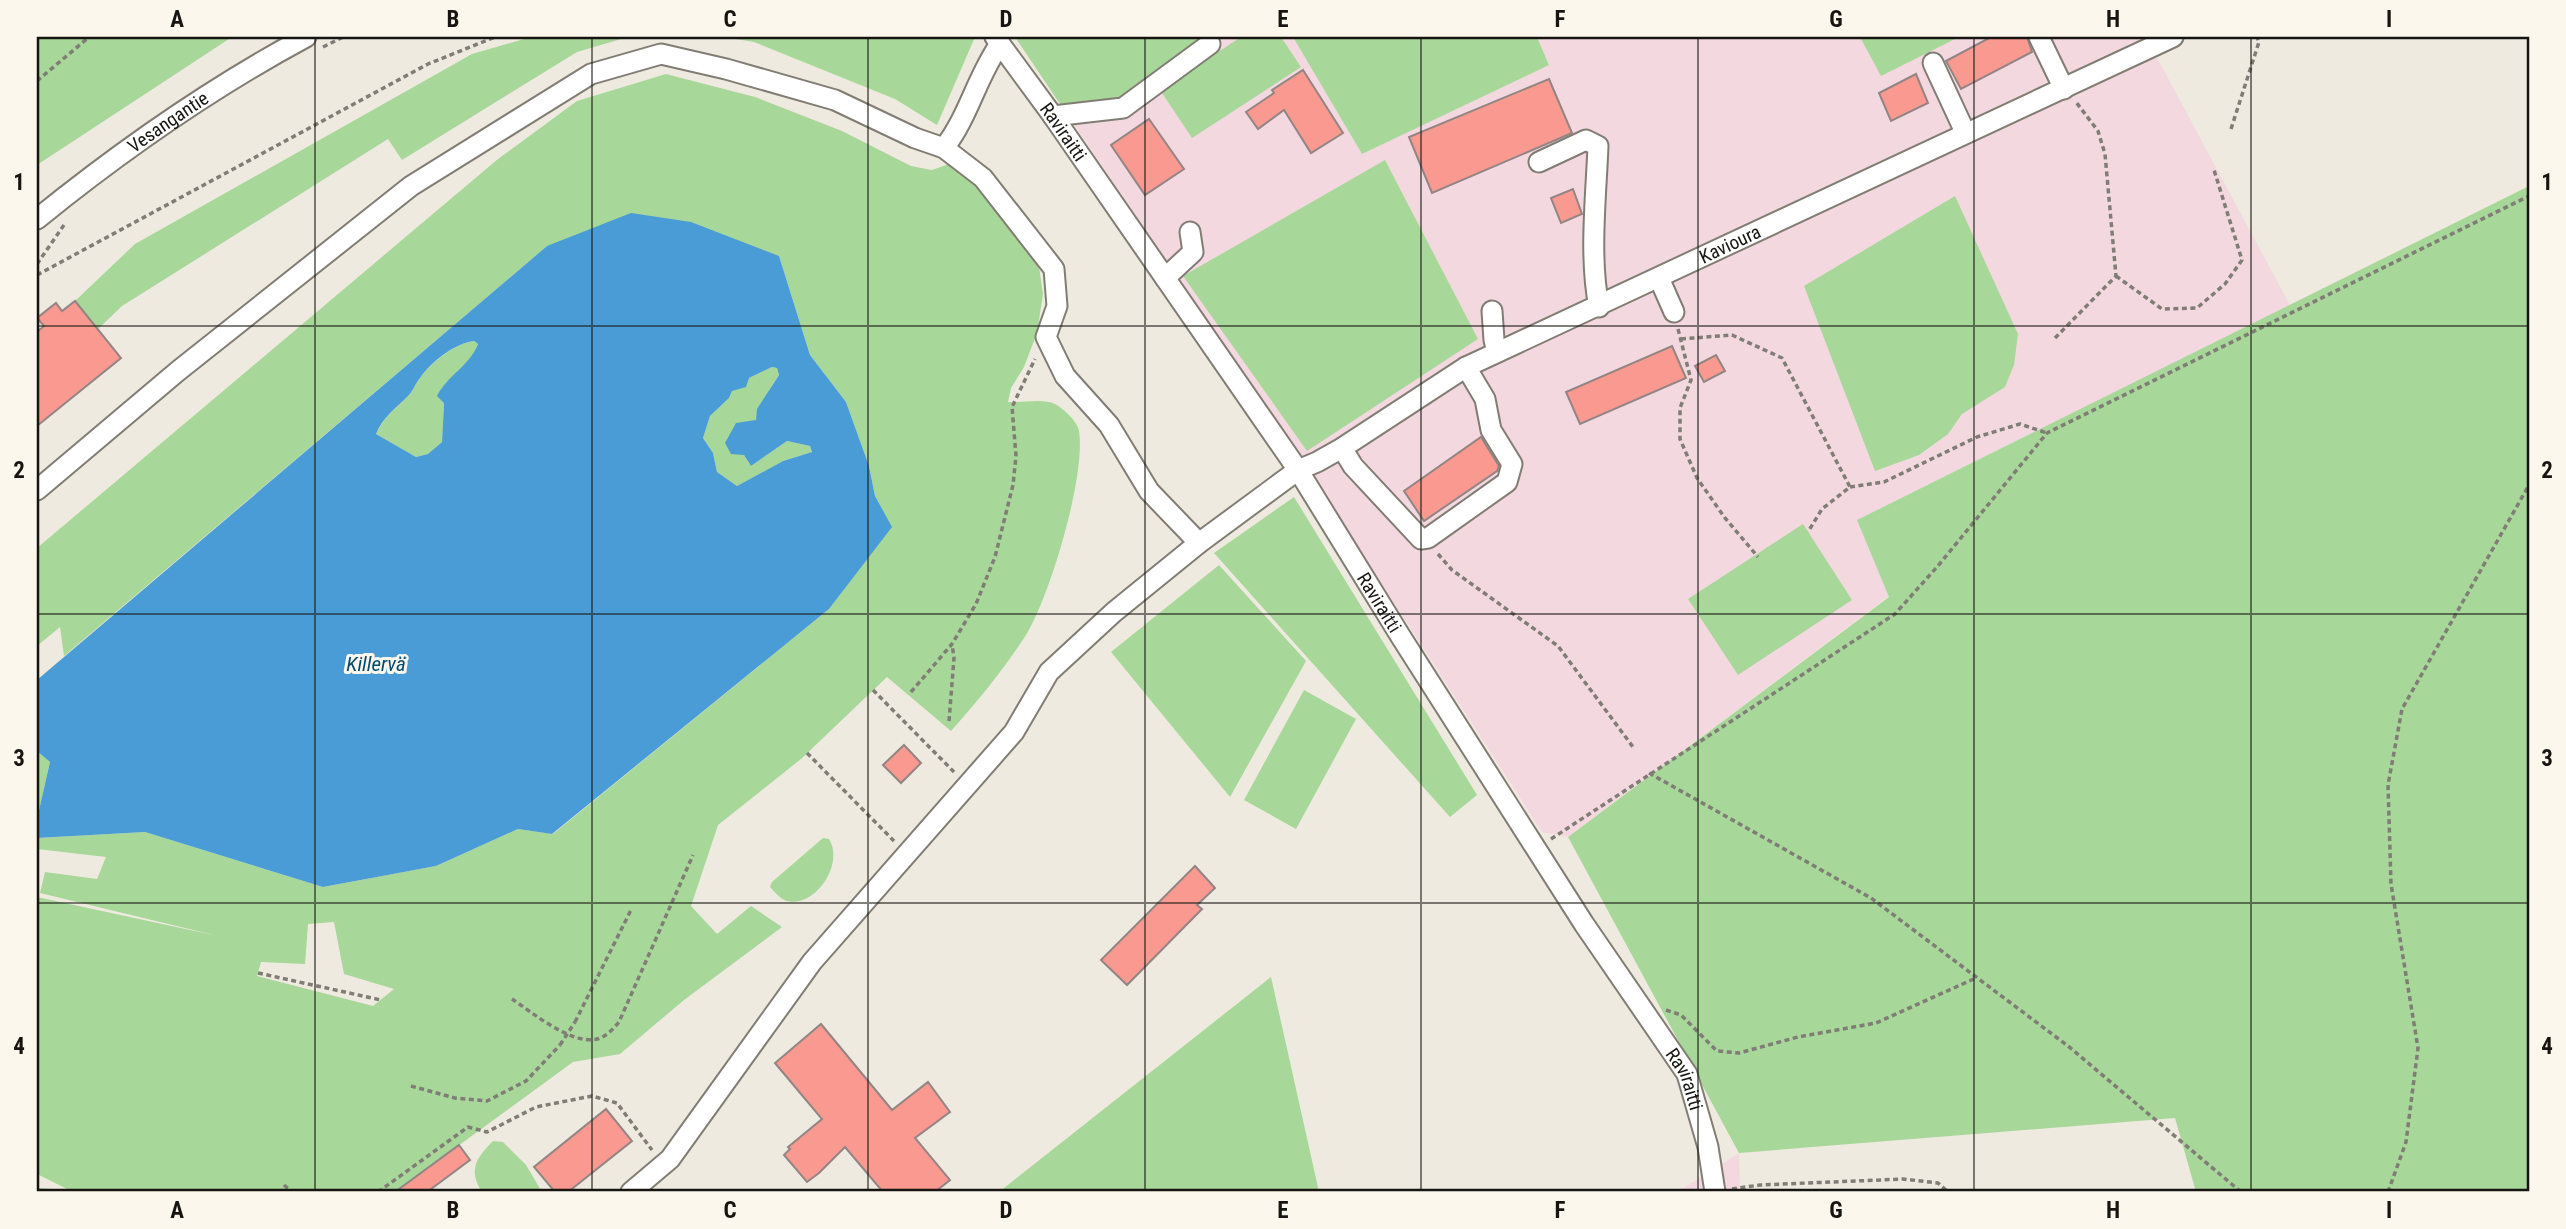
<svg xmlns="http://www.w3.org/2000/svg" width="2566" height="1229" font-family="'Roboto Condensed',sans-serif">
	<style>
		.industrial { fill: #f3d9df }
		.green { fill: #a7d799; fill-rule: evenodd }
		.water { fill: #499cd5; fill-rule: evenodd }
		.building { fill: #f9998f; stroke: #928584; stroke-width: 2 }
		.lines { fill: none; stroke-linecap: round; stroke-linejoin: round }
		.minor-casing { stroke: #827d74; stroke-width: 23 }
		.path { stroke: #807d76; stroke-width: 3.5; stroke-dasharray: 5 3.5; stroke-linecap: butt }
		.minor { stroke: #fff; stroke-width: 19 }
		.path-bridge { stroke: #807d76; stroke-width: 3.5; stroke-dasharray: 5 3.5; stroke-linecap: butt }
		.grid { fill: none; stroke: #161511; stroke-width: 2; stroke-opacity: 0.55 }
		.labels { text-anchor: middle; stroke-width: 6; stroke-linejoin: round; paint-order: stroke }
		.street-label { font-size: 19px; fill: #161511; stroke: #fcf7ec }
		.water-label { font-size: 21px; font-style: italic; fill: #074a70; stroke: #fcf7ec }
		.neatline { fill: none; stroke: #161511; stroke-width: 2.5 }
		.grid-label { font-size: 23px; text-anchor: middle; font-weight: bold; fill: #161511 }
	</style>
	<rect width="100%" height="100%" fill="#efeadf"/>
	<path class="industrial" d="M1205 37H1293L1362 154 1549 64 1537 37H2146L2290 305 1858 520 1889 596 1568 837 1542 832 1288 439 1060 104 1118 98Z
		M1739 1153 1740 1192H1677L1701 1177Z"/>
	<path class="green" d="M37 37H232L37 165Z
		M531 37H628L577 52 402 160 388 139 122 306 98 329 75 301 135 244 472 54Z
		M724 37H975L937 125 895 99 754 42Z
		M1015 37H1205L1118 98 1060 104Z
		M1241 37H1281L1301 67 1192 138 1160 90Z
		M1293 37H1537L1549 65 1362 154Z
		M1860 37H1959L1881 76Z
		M666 74 755 97 842 131 911 166 932 170 949 164 970 177 1039 267 1043 294 1037 333 1024 367 1011 388 1008 402C1021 403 1043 398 1055 404 1063 408 1078 422 1079 431 1086 476 1050 596 1026 635 1004 669 978 701 951 731L887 677 801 759 718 825 691 906 717 934 751 906 782 927 684 1000 620 1054 573 1062 395 1192H37V1188L69 1190 37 1174V897L218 936 40 893 45 872 97 879 106 857 37 849V838L145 832 323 887 436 866 518 829 553 834 829 609 891 527 875 496 869 466 846 402 810 355 779 256 547 246 64 656 60 627 37 646V548L498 159 577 101ZM334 922 344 974 394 989 373 1006 257 976 261 962 305 964 308 924Z
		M1385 160 1478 339 1307 451 1183 276Z
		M2529 186V1192H2196L2175 1118 1739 1153 1568 837 1889 597 1857 520Z
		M1955 196 2018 334 2014 365 2005 387 1962 414 1948 434 1919 455 1875 471 1804 286Z
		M474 341 478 344 473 355 441 389 444 402 442 442 428 454 416 457 376 434C385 416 394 410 408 396 413 391 415 384 420 378 432 362 455 343 474 341Z
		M772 367 777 368 779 375C762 398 753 428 744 455L751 466 787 441 810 446 812 452 783 461 737 486 717 472 713 453 703 438 710 416 729 398 732 391 749 378Z
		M1294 497 1477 795 1450 817 1214 553Z
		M1803 524 1852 600 1738 675 1688 599Z
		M1219 565 1306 661 1230 797 1111 652Z
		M1304 690 1356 719 1296 829 1244 800Z
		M37 751 50 762 37 819Z
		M823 838 829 839C845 865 814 908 787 901 781 900 775 892 770 887L772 882Z
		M1271 977 1319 1192H999Z
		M493 1141 503 1142 526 1165 542 1192H482C468 1170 476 1158 493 1141Z"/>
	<path class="water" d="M631 213 691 222 779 256 810 355 846 402 869 466 875 496 892 527 829 609 552 834 518 829 436 866 323 887 145 832 37 838V819L50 762 37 751V680L547 246ZM474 341 478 344C470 365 447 376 437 396L444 403 442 442 428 454 416 457 376 434C383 417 395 409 408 396 413 391 415 384 420 378 431 362 455 343 474 341ZM772 367 777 368 779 375 757 409 756 420 736 423 725 443 731 454 744 455 751 466 787 441 810 446 812 452 783 461 737 486 717 472 713 453 703 438 710 416 729 398 732 391 746 387 749 378Z"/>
	<path class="building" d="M1991 37H2027L2032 52 1961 89 1946 61Z
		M1303 70 1343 133 1311 153 1284 110 1258 129 1246 112 1274 93 1272 90Z
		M1916 74 1928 103 1891 121 1879 93Z
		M1549 79 1572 133 1432 193 1409 137Z
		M1149 119 1184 169 1145 195 1111 145Z
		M1573 189 1582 214 1561 223 1551 198Z
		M75 301 121 358 37 426V332L44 326 37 318 56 303 62 311Z
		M1672 346 1686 378 1580 424 1566 392Z
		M1716 355 1725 371 1704 382 1695 366Z
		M1481 437 1499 466 1497 471 1424 521 1404 491Z
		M904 745 921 763 901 783 883 765Z
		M1195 866 1215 888 1197 905 1202 909 1127 985 1101 960Z
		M821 1024 892 1110 928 1082 950 1112 915 1138 950 1180 935 1192H883L845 1147 819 1173 807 1182 784 1155 790 1149 788 1147 822 1119 775 1063Z
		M606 1109 632 1141 568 1192H555L534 1167Z
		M459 1145 470 1160 427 1192H395Z"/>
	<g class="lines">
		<defs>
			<g id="minor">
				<path id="s1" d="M995 37 1053 116 1298 470 1401 637 1584 924 1687 1074 1708 1147 1715 1192"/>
				<path d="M2039 37 2064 89"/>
				<path d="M1933 63 1965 132"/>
				<path d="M1053 116 1123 108 1210 44"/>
				<path d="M944 148C969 116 977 76 1000 44"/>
				<path d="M1539 162 1586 140 1598 146C1596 197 1589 257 1599 307"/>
				<path id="s2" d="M37 219C121 151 211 88 306 37"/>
				<path d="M1165 278 1193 252 1190 232"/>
				<path d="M1659 278 1674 312"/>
				<path d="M1492 311 1494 340 1497 352"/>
				<path d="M1342 448 1353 466 1421 539 1428 538 1507 482 1512 464 1491 430 1485 399 1466 367"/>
				<path d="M37 490 178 371 411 186 591 74 661 54 726 69 835 100 915 138 944 148 983 178 1054 269 1057 306 1046 337 1065 376 1109 425 1149 491 1199 543"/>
				<path id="s3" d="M631 1192 670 1159 812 962 1014 732 1049 672 1114 612 1199 543 1298 470 1317 462 1342 448 1466 367 2173 37"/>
			</g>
		</defs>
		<use href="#minor" class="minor-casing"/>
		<path class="path" d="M323 47 343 37
			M37 81 89 37
			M2231 129 2259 42 2257 37
			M37 264 64 225
			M37 275 428 64 495 37
			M2116 276 2162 309 2197 308 2225 284 2242 260 2214 170
			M1678 329 1691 380 1680 408V439L1697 478 1725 518 1758 557
			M2055 338 2116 276 2105 154 2098 131 2076 102
			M1681 339 1732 335 1782 358 1850 487 1822 509 1808 532
			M1850 487 1884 482 1977 437 2020 424 2047 433
			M1438 554 1452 570 1558 646 1633 747
			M873 690 954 772
			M911 692 952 644 976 604 995 557 1013 485 1016 456 1012 407 1035 359
			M949 721 954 658 952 644
			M807 753 894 841
			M1649 773 1871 898 2068 1046 2241 1192
			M1551 839 1895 614 1937 567 2047 433 2529 196
			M258 973 381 1000
			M512 999C533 1013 571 1045 597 1039 606 1037 613 1029 619 1022L693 855
			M1666 1010 1681 1015 1717 1051 1739 1053 1798 1037 1876 1023 1976 978
			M575 1022 631 910
			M411 1086 455 1098 487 1101 526 1081 560 1045
			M284 1185 292 1192
			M1732 1189 1760 1185 1903 1179 1938 1183 1948 1192
			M378 1192 468 1127 487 1132 536 1107 592 1096 617 1103 652 1150
			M2388 1192 2406 1142 2418 1048 2391 884 2388 785 2402 709 2529 485"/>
		<use href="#minor" class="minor"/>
		<path class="path-bridge" d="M560 1045 575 1022"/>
	</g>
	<path class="grid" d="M315 37V1192M592 37V1192M868 37V1192M1145 37V1192M1421 37V1192M1698 37V1192M1974 37V1192M2251 37V1192M37 326H2529M37 614H2529M37 903H2529"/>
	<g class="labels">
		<g class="street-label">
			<text dy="7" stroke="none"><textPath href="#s2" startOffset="163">Vesangantie</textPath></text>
			<text dy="7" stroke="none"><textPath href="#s1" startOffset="117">Raviraitti</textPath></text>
			<text dy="7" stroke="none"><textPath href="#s3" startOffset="1479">Kavioura</textPath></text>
			<text dy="7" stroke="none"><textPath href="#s1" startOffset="684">Raviraitti</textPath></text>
			<text dy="7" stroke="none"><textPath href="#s1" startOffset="1251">Raviraitti</textPath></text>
		</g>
		<g class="water-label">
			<text x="376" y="671">Killervä</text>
		</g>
	</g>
	<rect width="2566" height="1229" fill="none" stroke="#fcf7ec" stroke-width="77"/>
	<rect x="38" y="38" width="2490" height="1152" class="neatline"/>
	<g class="grid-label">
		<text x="177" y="27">A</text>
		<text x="453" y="27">B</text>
		<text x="730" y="27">C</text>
		<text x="1006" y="27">D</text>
		<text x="1283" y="27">E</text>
		<text x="1560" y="27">F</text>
		<text x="1836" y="27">G</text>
		<text x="2113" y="27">H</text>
		<text x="2389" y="27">I</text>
		<text x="19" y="190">1</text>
		<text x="2547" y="190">1</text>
		<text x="19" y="478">2</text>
		<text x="2547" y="478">2</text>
		<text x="19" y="766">3</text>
		<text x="2547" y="766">3</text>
		<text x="19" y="1054">4</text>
		<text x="2547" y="1054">4</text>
		<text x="177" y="1218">A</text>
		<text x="453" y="1218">B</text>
		<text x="730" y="1218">C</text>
		<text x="1006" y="1218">D</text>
		<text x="1283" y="1218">E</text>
		<text x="1560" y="1218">F</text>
		<text x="1836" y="1218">G</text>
		<text x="2113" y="1218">H</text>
		<text x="2389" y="1218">I</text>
	</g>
</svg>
